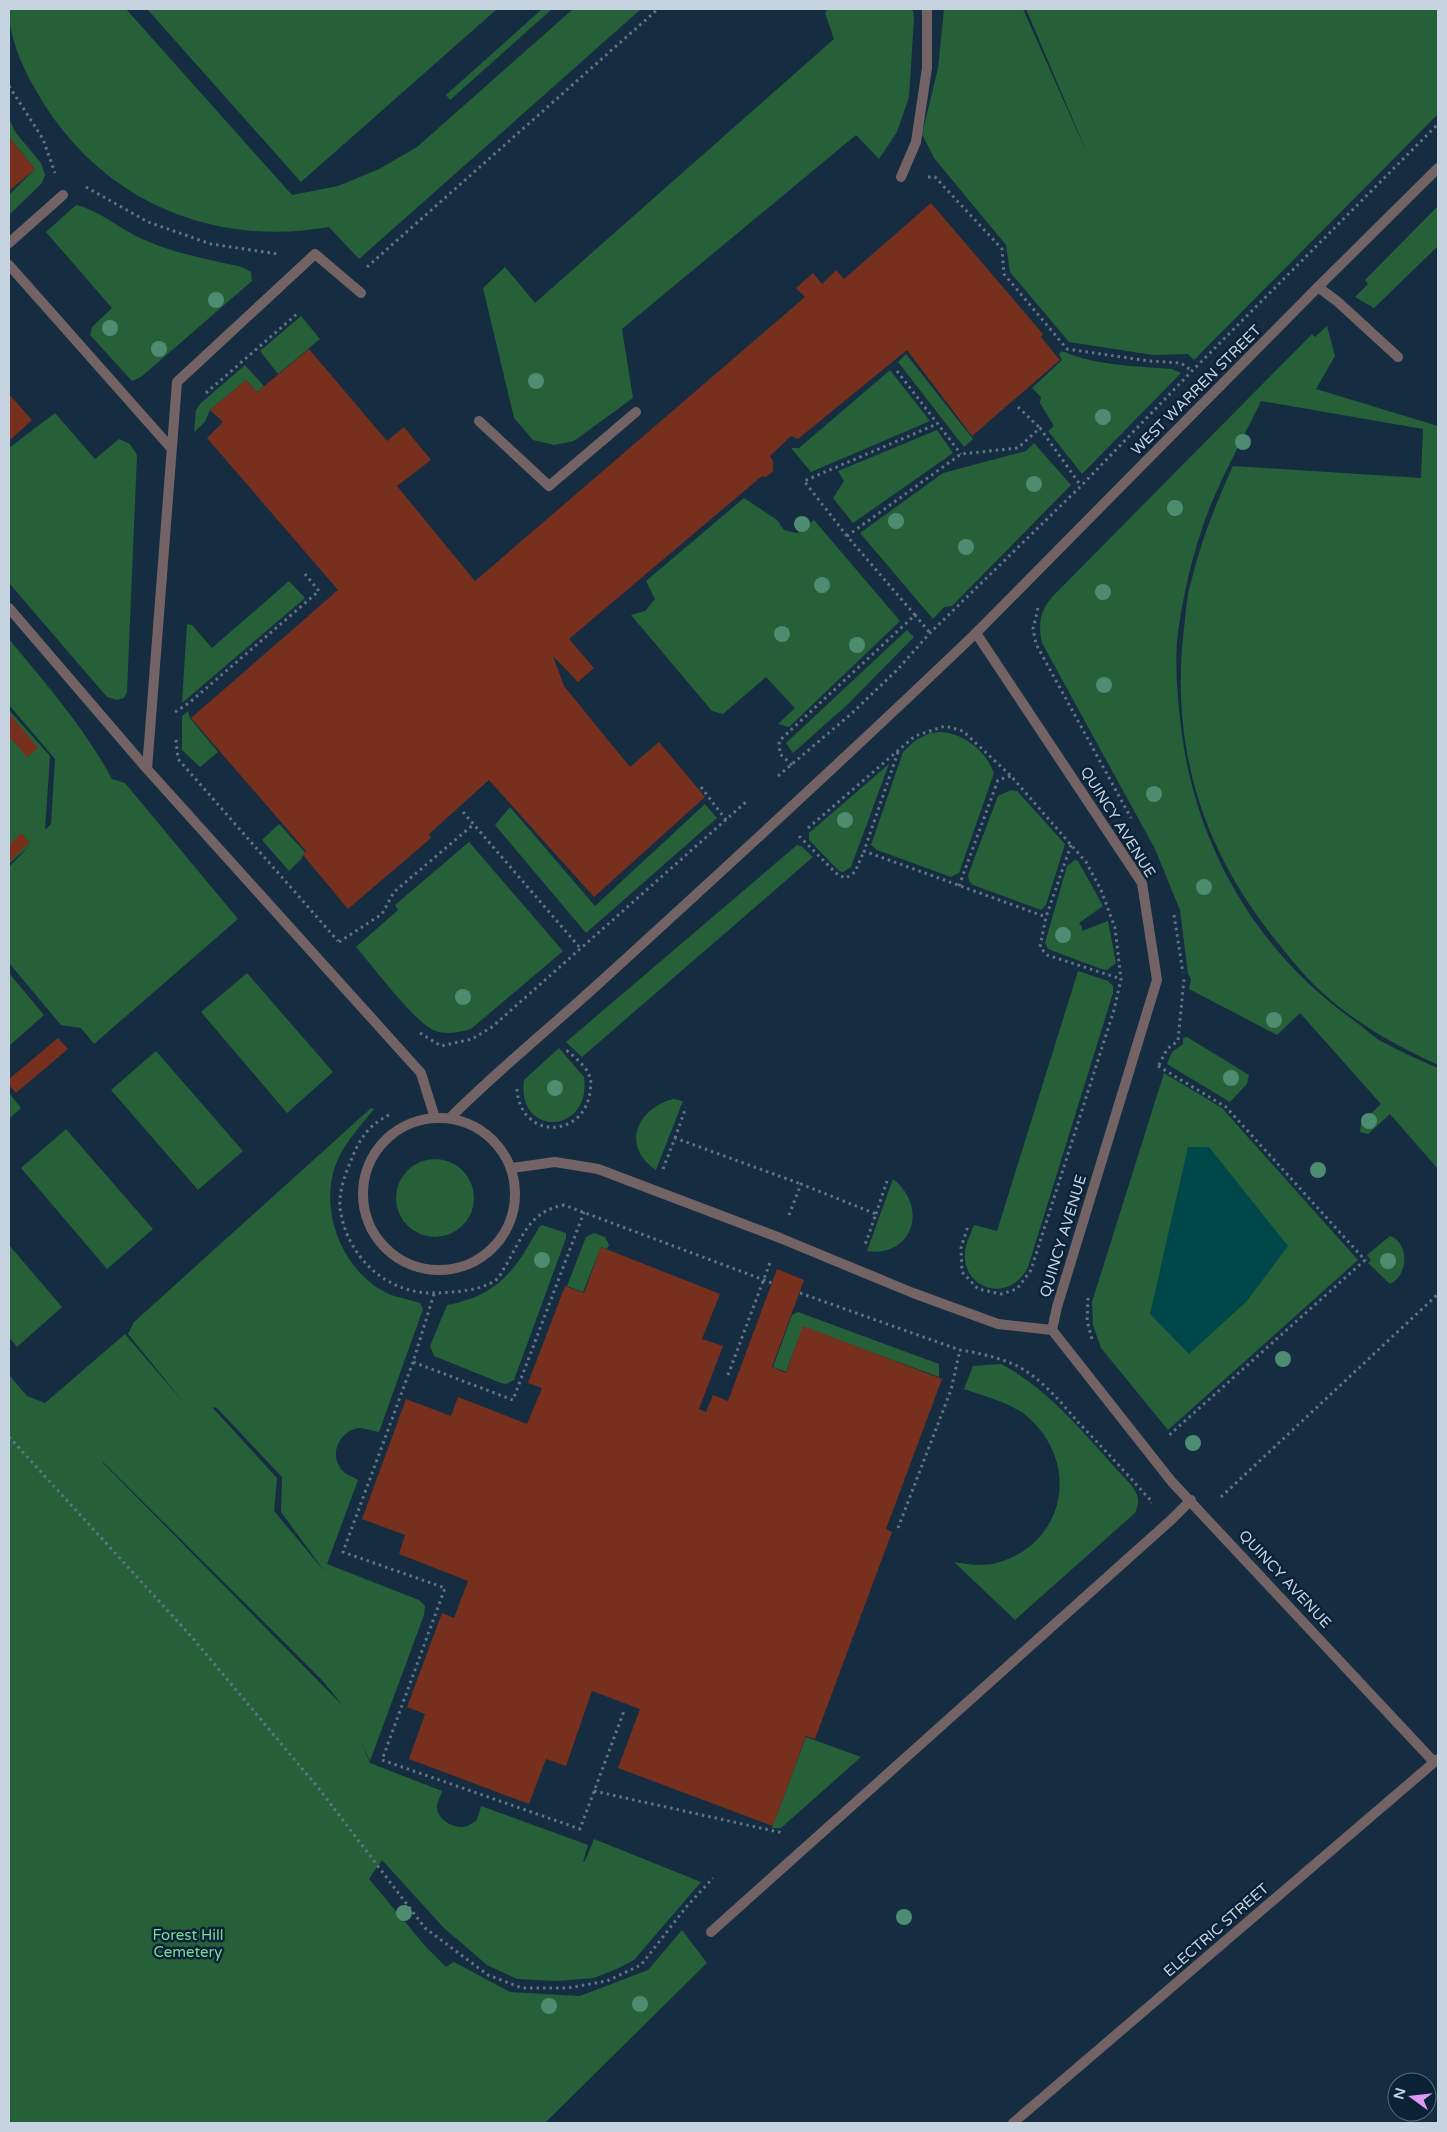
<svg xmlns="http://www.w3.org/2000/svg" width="1447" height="2132" font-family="'Varela Round',sans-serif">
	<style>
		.green { fill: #266039; fill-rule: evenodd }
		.water { fill: #00474a }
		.building { fill: #76301d }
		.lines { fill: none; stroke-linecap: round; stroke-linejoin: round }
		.path { stroke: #617486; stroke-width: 3; stroke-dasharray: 2.5 4; stroke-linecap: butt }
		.lane { stroke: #746365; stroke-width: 10 }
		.street { stroke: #746365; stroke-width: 10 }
		.tree { fill: #4d8c70 }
		.labels { text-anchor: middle; stroke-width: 5; stroke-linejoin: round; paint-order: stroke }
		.street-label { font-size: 15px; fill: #c6d4e2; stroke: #0b2236 }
		.park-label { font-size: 15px; fill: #7bdb96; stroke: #0b2236 }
	</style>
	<rect width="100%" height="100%" fill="#152c41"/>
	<path class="green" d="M9 9H126L292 195 338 186 379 169 417 147 573 9H641L359 259 329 227C210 248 99 199 38 94 23 69 9 38 9 9Z
		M147 9H497L301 182Z
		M542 9H552L450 100 446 95Z
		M828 9H913L914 19 909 97 897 132 879 159 856 135 622 329 633 398 574 441 554 445 533 440 514 418 483 288 505 267 535 303 834 39 825 13Z
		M944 9H1023L1090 160 1026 9H1438V114L1194 360 1188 354 1153 355 1069 342 1010 272 1006 245 934 158 922 134 938 68Z
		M9 119 16 133 41 163 45 175 42 183 9 215V195L35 169 9 137Z
		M76 205C98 210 115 225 134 235 159 248 188 255 215 261 229 265 239 264 251 272L252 281 141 377 132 381 90 335 92 327 112 308 46 232Z
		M1438 206V246L1374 308 1355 297 1368 284 1365 280Z
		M301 316 320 339 278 374 260 351Z
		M1327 326 1335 356 1316 389 1438 426V1065C1403 1049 1368 1030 1338 1006 1315 988 1296 966 1278 943 1202 850 1170 747 1184 628 1186 614 1186 600 1190 586 1200 544 1215 505 1233 466L1421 478 1423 429 1261 401C1244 437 1224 472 1209 509 1194 548 1184 590 1178 632 1174 665 1178 702 1182 735 1198 851 1259 954 1356 1022 1364 1028 1372 1036 1381 1041 1399 1051 1419 1060 1438 1068V1169L1390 1114 1368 1134 1360 1132 1361 1123 1381 1104 1300 1013 1277 1035 1189 989 1191 979 1188 974 1180 910 1155 849 1042 643C1038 624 1040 611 1052 597L1312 334 1315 337Z
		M1062 351C1097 366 1134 366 1172 369L1181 373 1082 474 1048 431 1054 426 1040 403 1041 397 1032 388 1062 360 1059 354Z
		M906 354 973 439 964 447 898 362Z
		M245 365 264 386 257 392 246 380 210 410 205 422 194 432 196 410 201 403Z
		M890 370 930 421 811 472 791 448H799Z
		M55 413 95 459 119 439 130 444 137 455 127 692 124 698 117 700 107 697 9 583V448Z
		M937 430 953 453 853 523 833 498 844 481 838 471Z
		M1034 443 1071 485 952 606 944 607 933 619 860 533 943 473 1026 451Z
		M744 498 777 520 784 530 797 533 814 520 900 621 789 727 778 724 795 708 766 677 723 714 712 711 631 615 645 611 655 599 646 581Z
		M289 581 305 598 182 703 187 624 192 625 212 648Z
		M907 630 914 637 847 705 793 753 786 743Z
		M9 639C46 684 84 727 112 779L125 783 238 919 94 1044 81 1028 61 1025 9 963V867L31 844 9 864V710L50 756 45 830 51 824 55 759 9 705Z
		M188 711 190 718 218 752 200 767 182 750V716Z
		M940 732C964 733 986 751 994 773L959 873 951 877 877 850 871 845 903 752 916 740 930 733Z
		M889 764 851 867 843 872 839 871 809 840V833Z
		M1011 790 1017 791 1065 844 1046 905 1041 910 973 885 969 881 968 875 998 796Z
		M705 804 717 818 586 933 495 825 510 807 595 906Z
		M279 824 305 852 301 859 289 871 262 840Z
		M469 842 563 951 471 1029C460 1032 448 1035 436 1031 417 1026 372 965 356 947L398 910 395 905Z
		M797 845 801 846 813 857 582 1057 566 1042Z
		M1075 860 1078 861 1103 906 1079 923 1082 927V931L1108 921 1116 963 1107 970 1101 969 1048 949 1045 943 1067 866Z
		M1078 971 1108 981 1113 986V993L1028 1267C1009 1304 962 1290 965 1252 966 1243 971 1233 974 1225L997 1231Z
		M9 973 44 1015 9 1046Z
		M247 973 333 1072 287 1113 201 1012Z
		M1187 1037 1249 1075 1247 1084 1230 1102 1167 1064 1172 1052 1183 1044V1038Z
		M559 1048 584 1077C592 1135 516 1138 524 1080Z
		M156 1051 243 1151 198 1190 111 1090Z
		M1164 1073 1222 1108 1358 1260 1168 1430 1101 1348 1093 1325 1092 1302Z
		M9 1093 21 1108 9 1119Z
		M673 1099 683 1101 656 1170C621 1147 636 1109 673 1099Z
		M371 1108 374 1109C362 1124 349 1138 340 1155 315 1203 340 1273 391 1295 400 1298 411 1300 420 1303L423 1309 379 1432C373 1431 365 1428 359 1428 342 1430 330 1450 339 1466 342 1473 351 1476 358 1480L327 1564 419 1600 425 1606 424 1615 370 1761 361 1742 370 1763 442 1791C441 1796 437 1802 437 1807 437 1820 455 1830 467 1826 470 1825 474 1822 477 1820L481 1806 588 1845 583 1862 585 1861 594 1839 701 1882 634 1960 619 1968 594 1978 557 1981 517 1979 487 1965 444 1928 382 1860 369 1879 426 1947 446 1967 454 1962 510 1992 580 1996 648 1970 682 1930 707 1963 545 2123H9V1375L27 1396 45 1403 125 1334 185 1404 128 1334 134 1322ZM212 1407 217 1408 282 1477 281 1512 325 1572 274 1511 277 1478ZM103 1462 322 1680 343 1706 103 1463Z
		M66 1129 153 1229 107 1269 21 1168Z
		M396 1198a39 39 0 1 1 78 0a39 39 0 1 1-78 0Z
		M893 1179C930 1208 911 1258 867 1251Z
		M542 1225 566 1233V1238L514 1380 506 1384 501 1383 434 1356 430 1346 447 1305C498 1295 515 1271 539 1227Z
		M594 1233 605 1237 609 1245 607 1249 601 1247 583 1292 567 1286 586 1237Z
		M1390 1236C1410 1243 1408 1276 1390 1284L1368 1263 1371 1260 1367 1255Z
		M9 1245 62 1307 17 1347 9 1337Z
		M798 1312 939 1364V1377L803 1327 786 1372 773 1367 792 1315Z
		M1001 1364C1054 1392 1092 1444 1133 1487 1139 1497 1140 1502 1135 1513L1015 1620 954 1562C967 1564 982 1567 996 1563 1064 1545 1081 1466 1030 1419 1014 1403 985 1397 964 1389L973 1366Z
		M806 1737 861 1757 781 1828H772Z"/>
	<path class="water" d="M1188 1147H1209L1288 1246 1247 1301 1189 1354 1150 1314Z"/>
	<path class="building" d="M9 137 35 169 9 191Z
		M931 203 1043 334 1041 337 1060 360 972 436 907 350 798 439 791 436 770 456 773 461V471L766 477 762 476 569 639 594 668 578 682 553 656 564 686 630 767 659 742 705 797 594 897 489 780 429 834 431 838 348 909 303 855 306 851 191 718 338 590 207 438 223 422 210 410 246 380 257 392 309 349 387 441 404 427 431 460 397 486 475 581 805 297 796 288 813 273 822 284 836 270 844 279Z
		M9 394 32 420 9 441Z
		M9 713 38 748 27 757 9 736Z
		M21 833 30 842 9 862V845Z
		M58 1038 68 1049 16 1093 9 1085V1079Z
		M601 1247 720 1294 702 1339 723 1346 699 1409 706 1412 713 1395 728 1401 777 1269 804 1280 772 1367 786 1373 803 1326 942 1379 886 1529 892 1532 815 1739 806 1736 773 1826 618 1768 640 1709 592 1691 566 1766 546 1759 529 1804 409 1759 425 1714 407 1707 442 1613 454 1618 468 1581 399 1554 405 1535 362 1519 406 1399 451 1416 458 1397 527 1424 542 1388 528 1383 565 1286 584 1293Z"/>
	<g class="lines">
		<path class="path" d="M9 86 43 139 55 173
			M928 177H935L1002 249 1004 274 1067 349 1149 361 1181 363 1192 371
			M86 187 148 222 211 244 278 254
			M367 267 658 9
			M897 371 961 454
			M206 393 298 313
			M1018 407 1040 428
			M847 536 804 481 937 424
			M1038 608 1033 629 1036 644 1131 818
			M915 615 847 536 961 454 1018 448 1040 428 1081 486
			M175 712 189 703 319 591 305 574
			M176 740 178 759 338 941
			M898 752 864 851 1046 917
			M792 765 780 754 779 741 915 615 930 633
			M778 776 851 714 898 669 930 633 1081 486 1192 371 1438 124
			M701 787 726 820
			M463 812 581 949
			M808 828 915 736 945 726 963 731 1011 776 1086 862 1101 890 1115 928 1121 979 1114 1010 1031 1270 1017 1289 1001 1294 978 1289 962 1272 961 1248 968 1226
			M799 836 838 875 846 878 855 872 864 851
			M1071 845 1046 917 1040 947 1047 955 1121 979
			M959 886 998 780 1011 776
			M1174 915 1183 973
			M339 942 382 914 394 892 474 824
			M420 1033 441 1046 472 1039 492 1027 747 801
			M1159 1065 1167 1049 1178 1041 1184 979
			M1158 1066 1226 1107 1365 1260 1167 1437
			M517 1089C520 1140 584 1139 590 1092 591 1085 592 1080 588 1073 584 1064 572 1055 564 1048
			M389 1115C367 1126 359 1140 350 1163 344 1177 337 1198 341 1214 350 1260 389 1295 437 1293 455 1292 480 1291 496 1280 500 1277 503 1269 506 1265 523 1237 528 1212 564 1205L772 1283
			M675 1138 686 1107
			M663 1169 675 1138 801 1184
			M876 1214 887 1181
			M789 1215 801 1184 876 1214 865 1245
			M800 1293 960 1350C979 1353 997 1357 1015 1365 1039 1376 1060 1401 1077 1421 1103 1448 1128 1475 1152 1502L1151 1503
			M434 1294 413 1362 513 1400 584 1212
			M1088 1298 1087 1321 1092 1339
			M413 1362 343 1552 445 1588 382 1760 580 1829 624 1711
			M728 1375 771 1260
			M9 1437 190 1635 320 1790 425 1928 488 1975 522 1988H568L607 1981 641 1965 687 1906 713 1878
			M1221 1497 1438 1294
			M898 1528 951 1390 960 1350
			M594 1791 783 1833"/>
		<path class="lane" d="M901 177 916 142 927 68V9
			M9 243 63 195
			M9 265 171 448
			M1318 287 1338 302 1398 357
			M479 421 549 486 636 412
			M9 608 147 769 421 1073 435 1118
			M147 769 177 382 315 254 361 293
			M363 1194a76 76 0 1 1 152 0a76 76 0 1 1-152 0Z
			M450 1118C500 1068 555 1024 607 976 731 863 855 749 976 633
			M512 1168 555 1162 598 1169 780 1238 913 1293 998 1324 1052 1330
			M711 1932 1171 1520 1191 1500"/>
		<path class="street" d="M1434 1762 1172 1482 1052 1330 1057 1307 1157 980 1142 883 976 633 1318 287 1438 168
			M1013 2123 1438 1759"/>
	</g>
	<g class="tree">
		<circle cx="216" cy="300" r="8"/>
		<circle cx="110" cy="328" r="8"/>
		<circle cx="159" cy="349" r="8"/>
		<circle cx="536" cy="381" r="8"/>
		<circle cx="1103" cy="417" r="8"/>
		<circle cx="1243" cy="442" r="8"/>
		<circle cx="1034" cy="484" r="8"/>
		<circle cx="1175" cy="508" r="8"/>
		<circle cx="896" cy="521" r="8"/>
		<circle cx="802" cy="524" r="8"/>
		<circle cx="966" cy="547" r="8"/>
		<circle cx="822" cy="585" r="8"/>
		<circle cx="1103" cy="592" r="8"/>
		<circle cx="782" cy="634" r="8"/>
		<circle cx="857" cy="645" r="8"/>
		<circle cx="1104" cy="685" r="8"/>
		<circle cx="1154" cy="794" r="8"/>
		<circle cx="845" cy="820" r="8"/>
		<circle cx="1204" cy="887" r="8"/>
		<circle cx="1063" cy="935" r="8"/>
		<circle cx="463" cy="997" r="8"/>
		<circle cx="1274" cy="1020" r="8"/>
		<circle cx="1231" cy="1078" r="8"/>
		<circle cx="555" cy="1088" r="8"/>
		<circle cx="1369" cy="1121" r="8"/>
		<circle cx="1318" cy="1170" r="8"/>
		<circle cx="542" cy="1260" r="8"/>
		<circle cx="1388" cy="1261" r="8"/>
		<circle cx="1283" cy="1359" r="8"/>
		<circle cx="1193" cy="1443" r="8"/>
		<circle cx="404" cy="1913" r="8"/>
		<circle cx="904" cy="1917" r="8"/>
		<circle cx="640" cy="2004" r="8"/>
		<circle cx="549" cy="2006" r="8"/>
	</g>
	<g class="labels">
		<g class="street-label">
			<text transform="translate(1196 390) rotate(-45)" y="5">WEST WARREN STREET</text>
			<text transform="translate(1118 822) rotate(58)" y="5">QUINCY AVENUE</text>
			<text transform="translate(1063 1236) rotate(-73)" y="5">QUINCY AVENUE</text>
			<text transform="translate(1285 1579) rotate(47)" y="5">QUINCY AVENUE</text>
			<text transform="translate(1216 1930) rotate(-41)" y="5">ELECTRIC STREET</text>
		</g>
		<g class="park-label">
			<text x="188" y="1940">Forest Hill<tspan x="188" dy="17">Cemetery</tspan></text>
		</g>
	</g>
	<rect width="1447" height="2132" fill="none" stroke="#c6d4e2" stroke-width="20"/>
	<g transform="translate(1412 2097) rotate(285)"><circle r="24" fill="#0b2236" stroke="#56697b"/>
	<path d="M0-4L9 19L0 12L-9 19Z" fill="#db99f5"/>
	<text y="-8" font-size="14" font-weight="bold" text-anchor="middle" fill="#c6d4e2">N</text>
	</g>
</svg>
